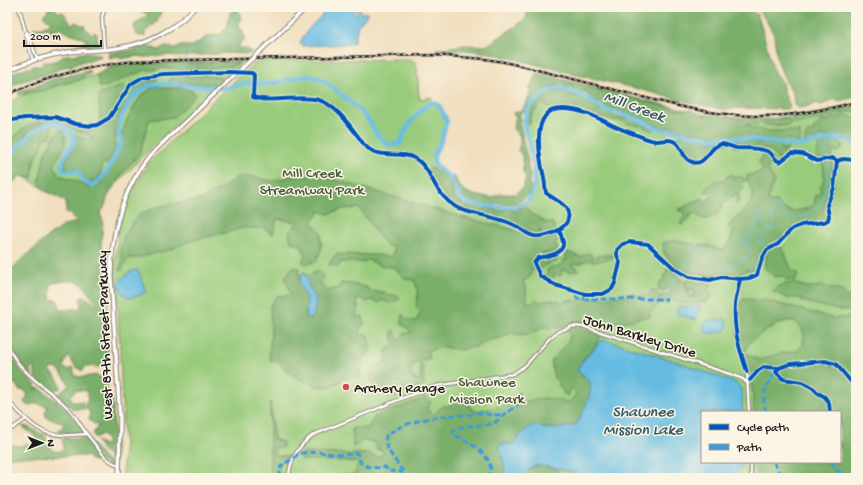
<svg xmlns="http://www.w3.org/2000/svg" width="863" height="485" font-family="'Gochi Hand',sans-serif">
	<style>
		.green { fill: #99cb7b; stroke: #5a744c; fill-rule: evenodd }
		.forest { fill: #7aaf6b; stroke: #4b6644 }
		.water { fill: #65bbe2; stroke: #406c7f }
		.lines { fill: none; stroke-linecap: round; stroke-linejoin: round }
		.stream { stroke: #65bbe2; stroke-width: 1 }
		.river { stroke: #65bbe2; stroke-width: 4.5 }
		.minor-casing { stroke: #867d6d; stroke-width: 4.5 }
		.major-casing { stroke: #867d6d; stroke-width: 5.5 }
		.minor { stroke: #fff; stroke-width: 2.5 }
		.major { stroke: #fff; stroke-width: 3.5 }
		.rail-casing { stroke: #1c1c1c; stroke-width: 2.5 }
		.rail { stroke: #fcf5e5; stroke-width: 1; stroke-dasharray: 3; stroke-linecap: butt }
		.major-bridge-casing { stroke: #867d6d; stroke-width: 5.5; stroke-linecap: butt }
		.major-bridge { stroke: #fff; stroke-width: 3.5 }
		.quiet { stroke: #3c9bdf; stroke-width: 3; stroke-dasharray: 6 3; stroke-linecap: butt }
		.cycleway-casing { stroke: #fcf5e5; stroke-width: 6 }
		.cycleway { stroke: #0057b8; stroke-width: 4 }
		.poi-dot { fill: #d1495b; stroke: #fcf5e5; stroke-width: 1.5 }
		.labels { text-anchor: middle; stroke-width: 3; stroke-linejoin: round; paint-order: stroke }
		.park-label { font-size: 15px; fill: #48593d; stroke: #fcf5e5 }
		.street-label { font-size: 15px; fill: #1c1c1c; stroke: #fcf5e5 }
		.poi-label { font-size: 15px; fill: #1c1c1c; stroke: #fcf5e5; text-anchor: start }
		.water-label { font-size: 16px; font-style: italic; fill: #395c6b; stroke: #fcf5e5 }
	</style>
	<rect width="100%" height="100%" fill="#fcf5e5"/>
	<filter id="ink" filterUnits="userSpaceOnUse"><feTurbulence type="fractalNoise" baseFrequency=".025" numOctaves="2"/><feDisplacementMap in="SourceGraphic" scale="8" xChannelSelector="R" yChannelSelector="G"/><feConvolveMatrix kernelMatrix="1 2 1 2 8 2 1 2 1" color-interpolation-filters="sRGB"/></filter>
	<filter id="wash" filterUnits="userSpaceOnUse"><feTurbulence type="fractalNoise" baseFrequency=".012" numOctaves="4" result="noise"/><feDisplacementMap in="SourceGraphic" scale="16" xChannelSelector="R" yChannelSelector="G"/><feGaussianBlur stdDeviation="0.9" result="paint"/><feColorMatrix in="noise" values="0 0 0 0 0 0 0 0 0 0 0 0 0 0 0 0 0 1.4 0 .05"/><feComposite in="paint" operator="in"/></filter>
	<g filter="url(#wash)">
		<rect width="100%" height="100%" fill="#f0debe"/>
		<path class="green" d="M409 59 414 61 417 68 419 98 424 99 431 97 433 102 439 105 447 121 440 144 434 154V162L440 170 449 176 462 200C477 206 514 213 527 202 535 195 535 176 534 167 533 153 525 139 524 125 523 114 534 87 537 75L708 115 762 119 798 116 856 107V478H122L124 451 118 304 116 299 115 265 118 230 127 202 140 178 148 164 166 146 222 92 249 68 258 61ZM702 412H840V462H702Z
			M243 61 227 78 180 122 159 139 106 195 55 196 7 166V104L26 94 96 75 113 66 151 63Z"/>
		<path class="forest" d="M47 7H55L57 12H63L67 17 66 19 69 20 71 25 76 22 81 25H84L85 28 92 34 95 32 97 34V39L100 45 95 46 93 45 89 47 85 45H76L86 43V41C79 33 67 35 59 28L54 29V31L57 32 53 38 52 36 50 28 38 30 33 28 45 26 52 22 49 21 43 15 48 10Z
			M136 7H165L162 9 157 22 145 32V36H139L136 34 134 25 148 15 146 13 142 12 141 9Z
			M529 7H746L758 15 774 72 782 82 784 93 790 106 787 109 736 108 726 110 691 103 635 88 577 75 491 53 466 50 452 51 436 49 464 45 486 46 525 20Z
			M756 7H854L856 31V97L838 101 835 99 821 105 816 103 813 105 799 108 794 105 793 93 784 78 777 59 774 35 766 20Z
			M234 9H238L242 20H239V30L242 29 245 39 239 44V48C245 48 248 48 252 53L249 54 230 53 176 57 173 55 145 57 136 56 121 59 118 56 110 58 108 57 109 52 131 51 142 47 145 49 147 46 159 50 163 47 177 48 181 46H193L208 36 221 34 227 27 229 16Z
			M85 52 99 54 101 56 89 61H83L73 66 63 67 53 72 20 82 7 90V75L9 74 26 68H30L32 66H42L44 62C50 63 60 60 64 55H74L79 53 81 54Z
			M181 62 188 63 194 62 200 63 237 62 239 64 234 65 231 67 221 66 213 69 200 68 184 72 176 68H159L156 70H146L127 77 105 87H99V82L97 78V75L110 67 124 66 126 64 133 65 136 64H144L145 63 162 64Z
			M89 70 91 72V73L80 79 79 81C73 79 69 84 64 83L61 85C55 84 51 88 46 90 37 93 29 91 20 95H18L19 92C27 88 35 87 43 83 50 80 57 77 65 76 71 75 82 73 89 70Z
			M538 73 675 109 693 110 700 116 712 115 771 121 786 118 792 122 788 126 752 124 744 125 764 131H792L800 132V142H795L785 139 782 143 763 140 758 138H742L726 135 716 138 708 134 694 132H685L670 127 664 128 651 123 648 120 616 109C606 109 599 101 590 98V96L586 91H575L572 86 564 87 561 85 545 88 542 94C536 96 529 104 523 108 527 102 532 94 529 88L534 81 535 75Z
			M180 74H186L187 77 201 76 207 74 210 77 217 76 224 78 228 77 221 83 217 84H202L169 82 170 78 178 76Z
			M156 78 158 79 145 87 131 98 126 105 125 109 118 117 119 123 115 134 117 136 114 142 116 147 107 165 103 162C100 173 102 181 88 182L77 170 68 169 65 167C65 152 77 153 75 135L79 136 81 140 82 138 93 141V138L87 135 86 132 99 127 100 114 99 111C101 105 97 99 100 94L124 85 127 90 134 82Z
			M155 86 166 88H181L193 91 195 96 174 117 149 120 140 153 124 171 108 196 104 208 100 213 103 221 101 246 106 254 105 279 108 304C102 304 92 300 89 294 88 292 86 288 84 286 75 278 61 281 51 284L50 299 57 300 61 310 81 308 80 298 85 296 91 301 107 307 108 366 101 365 99 367 86 366 82 371 75 366 68 356 63 367 68 370 73 367 75 376 84 377 96 375 108 380V385L106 387 111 395 113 405 116 457 112 460 102 450 97 441 107 446V440L102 434 95 438 93 434 98 426 89 420 90 412 86 409 85 404 88 399 87 391 76 390 70 397 74 402 82 401 84 409H73L57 396 69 385 66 379 58 369 51 368 50 371C55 374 60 382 61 388L54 390 52 392 41 384 35 376V366L31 368 32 376 28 373 23 365H20C9 348 7 343 7 323L11 321 7 317V273L45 239 64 225 77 222V220L72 218V215L66 212V202L58 197 45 191 39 182 45 152 58 131 60 129 64 131C69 151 59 150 54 166L59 175 77 181 91 189 99 187 101 181 122 143V134L125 124 136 103 142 95Z
			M550 91H564L574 95 585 98 597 107 598 111 606 112 617 118H630L649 125 654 130H650L641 125 639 126 634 124H628C624 120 619 121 614 120 601 119 590 112 578 109 571 108 558 109 553 106L550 108 546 106 545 104 541 103 533 112 530 117V124H528C529 104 539 105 550 91Z
			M856 104V111L837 114 831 117 828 116C823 121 819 120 813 120 808 121 802 123 796 124L792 118 806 114 814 115 823 112 836 110Z
			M523 109 524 110 520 114 521 120 519 123 522 132 523 142 528 160V167L530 175 529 184 531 186 529 194 518 203 505 204 497 203C492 206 484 205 478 204L476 201H468L460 194 452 176 455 177C458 188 469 195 479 196 484 197 488 196 492 198L500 194H516L523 187 526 178 523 172 522 155 518 150C522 140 521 135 513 129L516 116H514L513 113 520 111Z
			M846 115 856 119V140L822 136 810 142 803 144 805 142V137L808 132H813V129L817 127 820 122Z
			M48 118 65 120 79 128H85L86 130 83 134 57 121H45L29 131 7 155V142L11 140 24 128H26L38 121Z
			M48 125H51L52 128 51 131 53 133 50 137 44 138 41 149 34 161 32 178 20 176 11 184 7 190V160L40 129Z
			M685 135C693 137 706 136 711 142 720 138 728 140 737 141 739 141 741 142 743 142 746 142 750 141 753 141L755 143H765L782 145 780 149 787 148V150L784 152 786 156 782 160H778L771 150H767L761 147H734L731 143C726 144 720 142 715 146 708 151 704 160 694 162 684 156 678 148 679 136Z
			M835 140 843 145 842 149 838 152 834 150C830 158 833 163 834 172 835 186 829 200 822 212L827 216V219C803 223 796 223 778 240L780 246 785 253 791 270 798 273 796 280H787L782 276 775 277 764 268 767 255 761 256 755 269 744 271 738 275 728 274 711 276 687 271 674 265 664 253 663 243 677 240 687 243 709 246 724 251 734 232 728 226 749 206 753 194 746 176 761 172 763 168 759 164 761 157 767 154 772 158 773 165 768 167 767 169 771 174 774 181 768 199 770 202H777L782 208 792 211 801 210 809 208 814 204 815 197 821 191 820 187C826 181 824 169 822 162L816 157 819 143Z
			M430 168 434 169 437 173 439 171 448 178 455 198 464 205 473 208 477 206 481 210 488 208 498 211 510 209 513 210 514 212 518 209 526 207 530 213 545 222 553 223 555 228 553 231 540 234V229H539L538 235 533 234 519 225 509 221 480 215 459 208 446 197 438 187 429 171Z
			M728 175H733L734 179 739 176 746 180 741 184V186L744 187 739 195 741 200 736 204 737 192 729 201H726L719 210 716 217 710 216 708 219C703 219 698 217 695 213L689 216 690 219 682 225 680 224 685 215 683 211H679L678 209 683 208 691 202H695L702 198 705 203 710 197 719 195 716 193 704 191 714 181 726 179Z
			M321 176C369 189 417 204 465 218 488 224 513 227 535 239L555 235 557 240 555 245 558 249 557 250 541 254 543 255 546 254 557 253 558 256 556 262H551L547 265H544L540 270H531V276L523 282 526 286 527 303 534 302 536 299 538 300 539 302 553 299V302L558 300 560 301 561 305 563 302 572 299 576 302 580 299V297H596L597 298C608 299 617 294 629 296L631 294H637L639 297 642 294 646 296 649 294 651 290H656L657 296 652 299 658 301 660 298 658 296 672 295 670 292 672 286H669L667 289 659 291 658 287 661 282 663 281 667 269 673 273 677 274 678 278 685 282 686 287 684 289 687 290 692 298 696 291 692 288 691 292 688 291 686 280H690L699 283 706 281 709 284H712L713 285 709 288 708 290 710 292 712 297 707 299 709 301C701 304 684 304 675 302L674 299 669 300 668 303 666 304 662 302C656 304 656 310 649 313L650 317 634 319 633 320 609 323 603 326 597 325 592 327 585 321 573 322 560 328 543 327 534 333 522 335 511 333 501 338 488 340 480 346 460 350 442 347 427 351 430 358 412 365 410 376 420 381V365H423L424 386 405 393H402L404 387 401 382 391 384 393 386 400 387 396 392V398L386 395 382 390 378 391 374 388 369 375 375 366 387 362 385 352 394 344 391 332 394 330 398 341 404 334 412 332 402 324V314L408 320 416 321 421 312 416 307 418 293 415 281 404 278 395 268 379 265 369 260 363 262H341L338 267 329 265 336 254 380 255 392 257 394 246H386L359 208 342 209 328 214 320 211 312 222 321 233V250L316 261 307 264 302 262 305 255 302 246 291 242 289 232 298 222 277 219 273 234 263 228H243L221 234 193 240 169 250 137 258H128L122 270H119L122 261 120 249 124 236 133 222 140 214 156 207 203 199 227 185 237 177H254L272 181 289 177Z
			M562 252H568L580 257 589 253 591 254 592 258 597 256 614 254 613 258C605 259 596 263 588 260L578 264H572V267H577L578 270 571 272 562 270 561 272 562 273 560 276 554 274V278L552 281 548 280V277H546L548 273 547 270 553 266 555 268 563 263V260H566L567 258 565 255 560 253Z
			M293 267 299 268 298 273 301 275 299 280 307 300 306 316 311 319 314 315 316 299 309 290 306 276 302 274 304 272 309 276 318 271 323 275 321 285 326 291 339 288 341 283C351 283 358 286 367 287L369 291 385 292 388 295H396L400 299 390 303 382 300 379 303 371 300 366 302 361 298 356 300 358 304 356 306 359 307 356 317 358 318 362 316 364 320 363 323 365 324 361 326 360 328 361 330 360 334 369 335C371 340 371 349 368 354 365 359 362 360 363 366L360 371 361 376 359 378 351 376 346 379 343 377 340 378 341 381C336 383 331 387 326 387 316 389 294 377 286 370 283 367 280 363 278 360L272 362 269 355 271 333 270 306 277 296 291 295 285 277Z
			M794 283 806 287 823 286 842 291 850 298 856 297V310H838L802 301V298H787L772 291 783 284Z
			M743 299 765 300 832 318 856 317V478H757L755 462H840V412H754L751 375 747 369 744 355 747 354 759 360 780 353 797 351 803 345C803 341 804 336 803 332 796 305 758 335 748 344L747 350 742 351 737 332 738 308Z
			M575 327 579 328 601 336 596 343V346L584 358 581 374C584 377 589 379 590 383 593 394 581 416 576 425L557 429 540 427 529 428 513 444 503 443 499 448 504 463 505 478H334L341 475H355L358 462 323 460H302L299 457 302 453 369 454 377 457 384 454 382 450 377 449 375 443 365 440 353 447 352 428H369L374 417 427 397 431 401 427 409 433 416 442 406H451L454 399 469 404 471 409 477 411 543 398 563 400 564 403C570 402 574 399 576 393L573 389H570L567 396 563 393V390L559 387V381L554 378 551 362 569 340 570 334 566 329Z
			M7 349 22 372 36 385 34 389 39 388 66 408 82 430V433H59L58 430 63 427V423C57 420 51 420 46 417L45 412 48 407 37 403 27 406 24 402 28 395 24 390H19L15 383 11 384 7 380Z
			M270 402 274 439 283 442V447L275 448 274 455 289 456 280 464 277 478H270Z
			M23 426C33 427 36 433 45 435L46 439 53 451H60L64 447 62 441 63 438H87L105 460 113 465V469L110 470C106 460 97 463 89 459L88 456 7 457V450L13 445 21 446 27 443 31 448 38 445 35 440 36 437 23 427Z
			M539 465 557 470 558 475 556 477 541 474 539 475 541 478H521L532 467Z"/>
		<path class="water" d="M330 7H339L344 10 347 9 345 7H360L361 11H352V13C358 15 363 11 367 13V15L358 25 354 42 350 44 304 46 300 44C300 36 323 14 330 7Z
			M134 270H138L146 291 141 295 129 298 121 292 118 283 126 275Z
			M305 274C309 283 309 291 316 299L314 315 311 319 306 317 307 300 299 283 301 275Z
			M700 306 696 320 676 313 678 307Z
			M725 319C728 321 728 328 726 331L709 334 705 331 703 325 707 321Z
			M603 340 609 341 678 362 736 383C745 391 742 401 742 412H702V462H742V467L737 470V475L740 478H590C585 475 540 464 535 466 532 467 524 475 521 478H505L504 463 499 448 500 444H513C518 438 528 425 537 425 538 425 541 427 542 428L557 429 576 425C580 417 595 390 589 381 586 377 581 374 577 370 582 358 593 352 600 341Z"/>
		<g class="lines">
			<path class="stream" d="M185 86 183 78V69L188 55 206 42 212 40 218 43C247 35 229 25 229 7
				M63 126C69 135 68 145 65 155
				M662 302 679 273 691 256 692 246 695 244 698 245 702 250 711 251 721 264 726 267 744 261 750 250 742 242 750 244 746 237 750 235 760 244H764L763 236 759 231 752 230 759 222 755 217 760 213 767 229 773 230C774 222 771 214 773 206L778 205C783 210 784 216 789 220 798 219 811 214 817 207 824 200 828 180 828 171 828 161 824 156 826 146L843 139"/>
			<path class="river" d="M7 159C16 149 38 125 50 123 55 123 61 125 65 128 70 130 74 134 74 139 74 151 58 156 63 170L66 171H77L87 184 92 185C104 181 115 157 120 145 122 139 119 136 119 131 119 118 129 100 139 92 155 79 172 84 191 86 203 87 215 88 227 88 235 87 241 83 248 83 253 82 258 84 263 84 282 84 300 72 319 78 324 79 361 111 366 117 371 123 374 131 379 137 382 140 385 142 388 145L400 144C405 128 418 109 433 102L439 105 447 121 440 144 434 154V162L440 170 449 176 462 200 473 204 495 207H517L528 201 534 188V165L524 124 527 108 549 90 561 88 578 93 595 103 603 110 622 114 643 121 656 128 714 139 725 137 751 139 798 146 834 138 851 140 856 146"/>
		</g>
	</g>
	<g filter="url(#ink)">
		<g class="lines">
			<defs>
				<path id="minor" d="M19 7 33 61
					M27 32 29 36 37 59
					M104 49 102 17 105 7
					M7 344C19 374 47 387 68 408 77 417 82 429 90 438 98 448 106 462 119 465
					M747 372 749 412
					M7 400C37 430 41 439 86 434
					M7 430 13 428 26 419
					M751 462V478
					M289 478C289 459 298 446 313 435L403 398 436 386 513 374 526 365 548 340 557 332 573 326 585 327 727 373 743 379 748 384"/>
				<path id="major" d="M272 40 307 7
					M7 71C26 62 48 55 69 52 85 50 102 51 118 48 147 44 176 29 195 7
					M119 478 120 419 111 277C111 233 121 192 149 157 167 137 189 119 208 100"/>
			</defs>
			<use href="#minor" class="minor-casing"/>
			<use href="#major" class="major-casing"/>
			<use href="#minor" class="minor"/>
			<use href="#major" class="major"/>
			<defs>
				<path id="rail" d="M7 95C48 75 90 66 134 61L434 55 485 59 504 62C543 71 581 81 619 91 664 103 708 115 754 116 790 117 822 111 856 102"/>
			</defs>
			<use href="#rail" class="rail-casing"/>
			<use href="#rail" class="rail"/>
			<defs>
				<path id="major-bridge" d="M208 100 272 40"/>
			</defs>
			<use href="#major-bridge" class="major-bridge-casing"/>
			<use href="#major-bridge" class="major-bridge"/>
			<path class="quiet" d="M575 296 578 299H667
				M766 412C761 394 765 387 776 372
				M774 462 779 473 785 478
				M832 462 834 468 848 478
				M279 478 281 466 294 458 299 453 320 452 325 453 344 455 357 453C359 456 359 460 361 463 364 467 380 469 385 467L389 471 403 472
				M398 478 402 476 403 472C398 462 383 449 386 436 404 420 442 415 466 415 470 415 474 413 478 413 484 413 490 415 496 415 500 415 502 413 506 414
				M488 478C500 459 469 441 454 435L453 431C464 424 478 427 490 424 496 423 500 418 505 414 513 408 521 405 520 393"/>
			<defs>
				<path id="cycleway" d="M7 121 25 118 55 117 76 124 91 126 97 125 109 118 131 84 143 77 163 74 229 72 252 73 254 75 253 97C272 104 299 94 319 100 335 105 348 123 357 135 361 140 364 146 369 149 382 159 402 150 416 159 426 165 431 178 437 188 443 197 452 206 462 210 478 215 497 217 512 224 520 227 526 235 534 236 548 238 577 226 566 208 562 202 552 198 546 193 545 188 545 183 544 178 540 160 529 109 561 109 585 108 605 123 626 131 635 134 645 139 655 141 661 142 669 137 675 142 683 147 682 159 692 162 706 167 710 145 721 144 727 144 731 147 736 148 747 149 759 147 769 152 774 155 774 160 780 162L792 153 803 154 817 161 832 158 837 161 843 159 856 160
					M560 229C560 234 562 238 563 242 565 254 547 256 538 258L534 263 540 276 555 285 585 294H603L612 289 615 283 620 263 617 255V250L623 244 630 242 648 244 675 269 689 277 710 280 721 277 740 279 750 278 757 275 762 259 767 250 778 244 792 229 801 225 824 222 828 220 829 216 827 205 834 188 837 161
					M740 279C739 287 736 295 735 304 733 331 739 347 747 372
					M779 368 776 372 783 379 802 382 813 388 818 393 825 397 829 403 830 412
					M750 380 759 370 764 367 779 368 790 364 825 361 836 364 841 370 853 384 856 396"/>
			</defs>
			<use href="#cycleway" class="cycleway-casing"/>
			<use href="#cycleway" class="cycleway"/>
		</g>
	</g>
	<circle class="poi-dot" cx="346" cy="387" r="4"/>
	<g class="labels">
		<g class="park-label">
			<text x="312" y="177">Mill Creek<tspan x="312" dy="17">Streamway Park</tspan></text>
			<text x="487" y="386">Shawnee<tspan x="487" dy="17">Mission Park</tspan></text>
		</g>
		<g class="street-label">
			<text transform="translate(104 335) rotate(-92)" y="5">West 87th Street Parkway</text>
			<text transform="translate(640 335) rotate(17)" y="5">John Barkley Drive</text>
		</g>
		<g class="poi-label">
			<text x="354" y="392">Archery Range</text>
		</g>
		<g class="water-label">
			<text transform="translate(635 105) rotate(20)" y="6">Mill Creek</text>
			<text x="643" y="416">Shawnee<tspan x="643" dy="18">Mission Lake</tspan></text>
		</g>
	</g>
	<rect width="863" height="485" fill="none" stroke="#fcf5e5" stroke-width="24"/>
	<rect x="701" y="411" width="140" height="52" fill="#fcf5e5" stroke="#a29e95"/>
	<rect x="709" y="424" width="20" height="6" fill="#0057b8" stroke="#a29e95"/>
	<text x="737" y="431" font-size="12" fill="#1c1c1c">Cycle path</text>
	<rect x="709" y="444" width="20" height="6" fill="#3c9bdf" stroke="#a29e95"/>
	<text x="737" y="451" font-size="12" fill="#1c1c1c">Path</text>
	<g transform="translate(42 443) rotate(90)" stroke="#fcf5e5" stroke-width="3" paint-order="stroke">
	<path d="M0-3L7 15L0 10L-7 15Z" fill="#1c1c1c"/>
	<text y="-6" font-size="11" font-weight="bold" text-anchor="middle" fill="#1c1c1c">N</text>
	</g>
	<path d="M24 40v6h77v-6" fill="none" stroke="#1c1c1c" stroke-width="2"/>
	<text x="30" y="40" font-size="12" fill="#1c1c1c" stroke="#fcf5e5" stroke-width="3" paint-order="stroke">200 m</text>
</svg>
